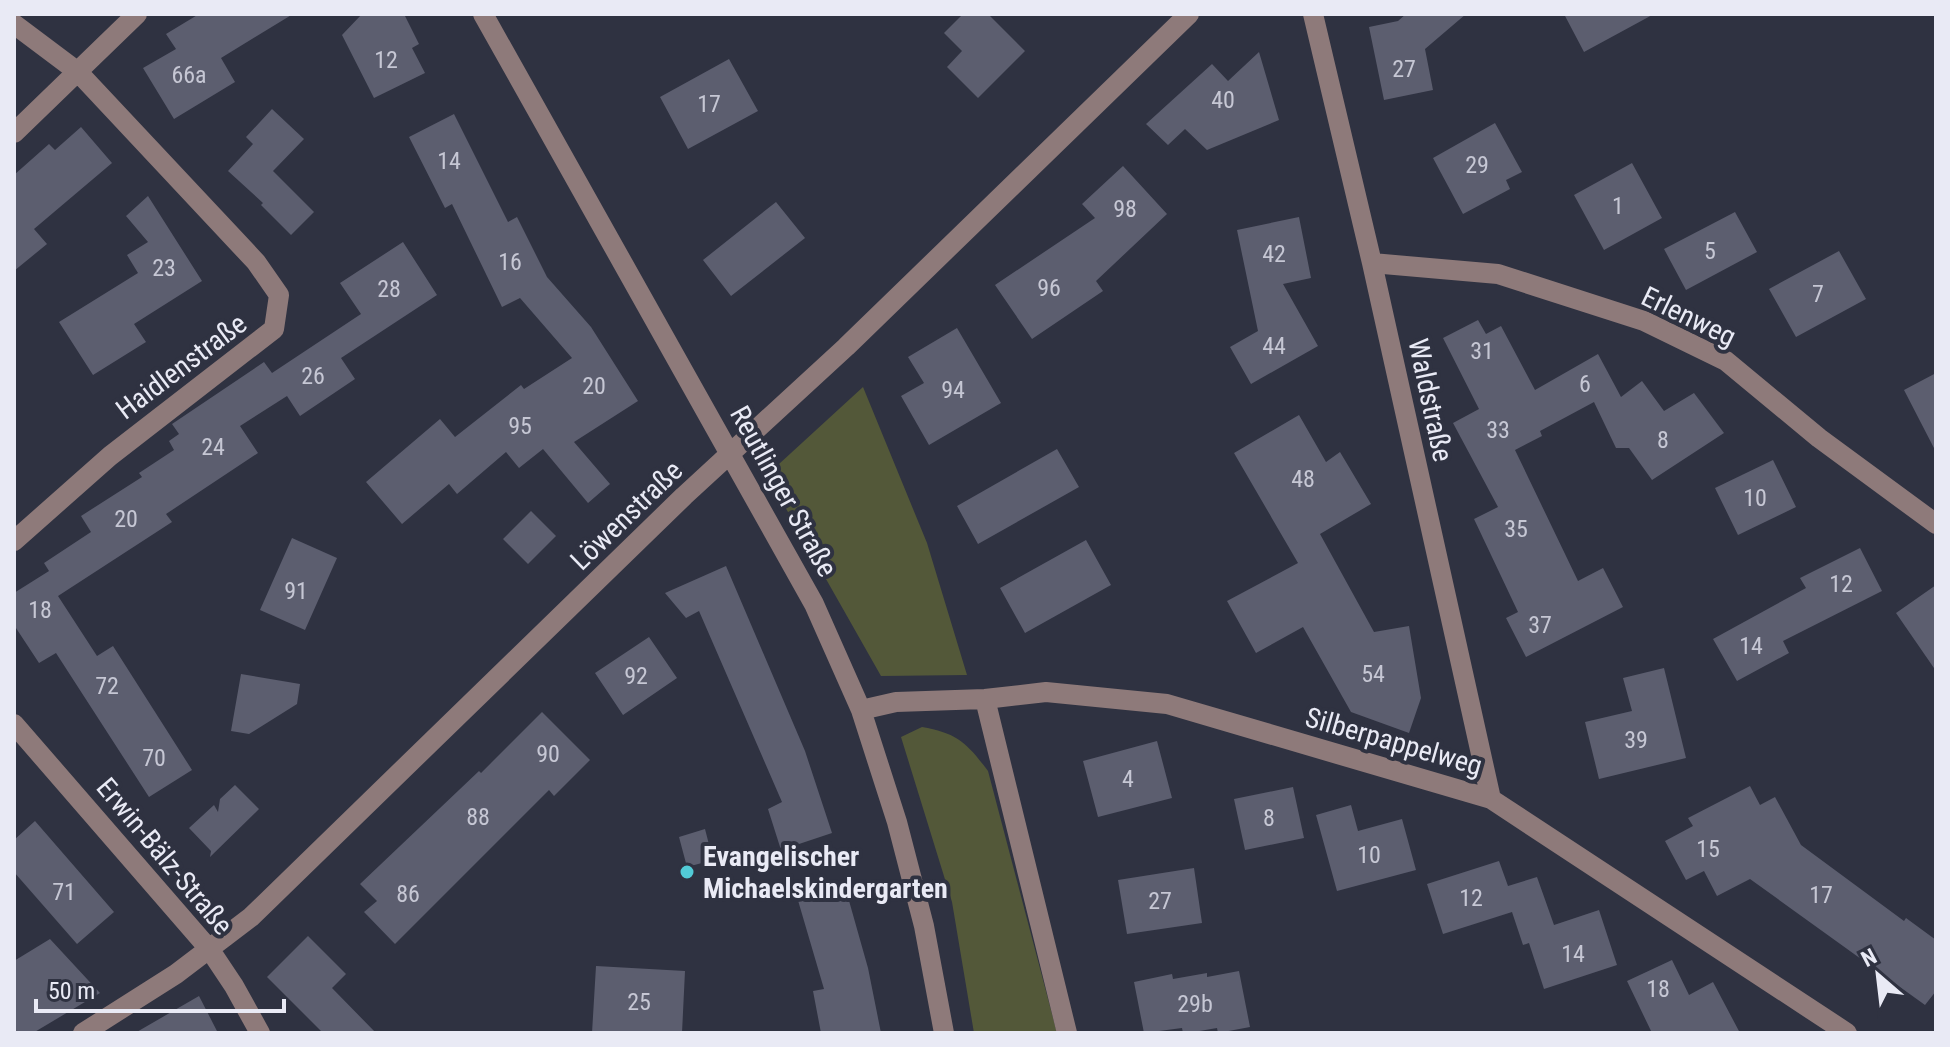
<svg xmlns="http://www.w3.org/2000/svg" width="1950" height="1047" font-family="'Roboto Condensed',sans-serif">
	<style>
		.green { fill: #535839 }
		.building { fill: #5c5e6f }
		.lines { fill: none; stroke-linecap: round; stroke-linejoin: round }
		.minor { stroke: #8e7a7a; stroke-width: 20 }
		.poi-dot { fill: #52cbd7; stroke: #2f3241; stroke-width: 3 }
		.labels { text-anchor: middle; stroke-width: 8; stroke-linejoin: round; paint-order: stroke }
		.number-label { font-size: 24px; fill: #c6c7d4 }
		.street-label { font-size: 28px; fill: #e9eaf5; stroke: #2f3241 }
		.poi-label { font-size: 28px; font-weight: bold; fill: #e9eaf5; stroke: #2f3241; text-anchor: start }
	</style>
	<rect width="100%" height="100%" fill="#2f3241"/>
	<path class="green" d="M863 387 927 543 967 675 881 676 767 475Z
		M922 727C957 733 967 743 988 771L1057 1033H974L952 902 901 737Z"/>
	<path class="building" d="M199 14H293L221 58 235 82 174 119 143 68 176 49 166 34Z
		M362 14H404L419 44 412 48 425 73 374 98 342 35Z
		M963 14H988L1025 51 978 98 947 67 962 51 944 33Z
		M1406 14H1466L1425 49 1433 90 1384 100 1369 27 1398 21Z
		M1564 14H1654L1584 52Z
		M1259 52 1279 120 1207 150 1185 129 1168 145 1146 124 1212 64 1228 81Z
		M729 59 758 111 688 149 660 97Z
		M272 109 304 139 273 171 314 212 291 235 261 205 263 203 228 171 253 144 246 137Z
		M454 114 508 222 517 217 547 277 591 327 638 401 574 442 610 484 588 503 543 449 519 468 506 452 457 494 449 484 402 524 366 482 440 419 455 437 521 385 524 389 572 358 520 298 502 307 452 204 445 208 409 137Z
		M1495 123 1522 172 1506 180 1510 189 1463 214 1433 158Z
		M81 127 112 163 34 229 47 244 14 271V175L49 144 55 150Z
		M1632 163 1662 218 1604 250 1574 195Z
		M1123 166 1167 214 1096 281 1103 291 1032 339 995 285 1095 218 1082 204Z
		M148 196 202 281 134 324 146 342 93 375 59 322 138 273 127 255 148 242 126 216Z
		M776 202 805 238 731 296 703 260Z
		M1735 212 1757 252 1686 290 1664 249Z
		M1299 217 1311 278 1283 284 1318 346 1251 384 1230 347 1258 331 1237 230Z
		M403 242 437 295 341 358 355 379 300 416 287 396 240 426 258 453 166 514 172 522 58 596 97 656 113 646 192 770 149 797 56 653 39 663 14 625V593L49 571 44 563 91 532 81 516 142 477 139 473 174 450 169 441 179 434 172 424 264 362 272 373 361 314 340 283Z
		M1839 251 1866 299 1796 337 1769 289Z
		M1478 320 1486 334 1501 326 1535 390 1598 354 1621 397 1642 381 1664 411 1694 393 1724 433 1652 480 1629 448H1616L1594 402 1540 431 1542 436 1515 450 1578 581 1603 568 1623 607 1526 657 1506 618 1518 612 1474 519 1498 507 1453 423 1479 409 1443 338Z
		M957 328 1001 403 929 445 901 396 924 383 908 357Z
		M1936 373V452L1904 390Z
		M1299 415 1326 462 1340 452 1371 504 1320 534 1374 632 1409 626 1421 698 1409 733 1351 712 1303 627 1256 653 1227 601 1298 563 1234 453Z
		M1057 449 1079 487 978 544 957 506Z
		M1773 460 1796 507 1738 535 1715 488Z
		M531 511 556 536 528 564 503 539Z
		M292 538 337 558 305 630 260 610Z
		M1086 540 1111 585 1025 633 1000 588Z
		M1860 548 1882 591 1783 641 1789 653 1737 681 1713 639 1806 588 1800 578Z
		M726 566 805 751 832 833 781 850 768 809 782 802 699 611 686 618 665 593Z
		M1936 585V671L1896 613Z
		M649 637 677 678 623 715 595 673Z
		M1664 668 1686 758 1599 779 1585 722 1632 711 1623 678Z
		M241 674 300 684 297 704 249 734 231 731Z
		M542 712 590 760 554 796 549 790 395 944 364 912 377 901 360 884 479 771 481 773Z
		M1157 741 1172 798 1098 817 1083 761Z
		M235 785 259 809 210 857 211 851 189 828 214 805 218 812 220 799Z
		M1750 786 1760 805 1775 797 1801 845 1904 921 1906 918 1936 940V991L1925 1005 1750 879 1717 896 1704 871 1686 880 1665 841 1693 826 1688 818Z
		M1293 787 1304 838 1245 850 1234 799Z
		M1351 805 1358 831 1402 819 1416 870 1337 891 1316 815Z
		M35 821 114 912 77 944 14 872V840Z
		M705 829 713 860 687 867 679 837Z
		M1499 861 1508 886 1537 877 1554 925 1599 910 1617 965 1544 989 1529 943 1523 945 1512 912 1443 934 1427 884Z
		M1194 868 1202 923 1127 934 1118 880Z
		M844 883 868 968 881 1033H821L813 991 824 989 797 897Z
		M308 936 346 974 332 988 376 1033H323L267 977Z
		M50 939 100 993 33 1033H14V961Z
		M1672 960 1689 995 1713 982 1740 1033H1652L1627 981Z
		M596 966 685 971 682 1033H592Z
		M1239 971 1250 1027 1218 1033 1217 1028 1188 1033H1183L1182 1028 1144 1033 1134 982 1172 974 1173 979 1207 973V977Z
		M199 996 218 1033H135Z"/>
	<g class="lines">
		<path class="minor" d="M483 14 814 604 861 710 897 822 924 926 944 1033
			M1313 14 1372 263 1491 799
			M14 24 78 72 256 262 279 295 274 329 110 456 14 541
			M14 133 137 14
			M1372 263 1498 274 1644 321 1726 361 1819 438 1936 524
			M985 699 1067 1033
			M861 710 896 702 985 699 1046 692 1167 704 1491 799 1847 1033
			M14 724 210 950 234 986 260 1033
			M83 1033 176 974 251 917 684 496 846 347 1189 14"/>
	</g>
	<circle class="poi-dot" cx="687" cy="872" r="8"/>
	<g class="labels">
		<g class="number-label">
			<text x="386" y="68">12</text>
			<text x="1404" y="77">27</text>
			<text x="189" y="83">66a</text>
			<text x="1223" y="108">40</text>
			<text x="709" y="112">17</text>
			<text x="449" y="169">14</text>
			<text x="1477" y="173">29</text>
			<text x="1618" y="214">1</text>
			<text x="1125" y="217">98</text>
			<text x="1710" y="259">5</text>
			<text x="1274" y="262">42</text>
			<text x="510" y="270">16</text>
			<text x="164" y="276">23</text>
			<text x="1049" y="296">96</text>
			<text x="389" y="297">28</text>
			<text x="1818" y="302">7</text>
			<text x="1274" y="354">44</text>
			<text x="1482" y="359">31</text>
			<text x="313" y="384">26</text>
			<text x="1585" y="392">6</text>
			<text x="594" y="394">20</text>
			<text x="953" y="398">94</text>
			<text x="520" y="434">95</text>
			<text x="1498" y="438">33</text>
			<text x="1663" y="448">8</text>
			<text x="213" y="455">24</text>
			<text x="1303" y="487">48</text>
			<text x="1755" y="506">10</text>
			<text x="126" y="527">20</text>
			<text x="1516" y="537">35</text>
			<text x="1841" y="592">12</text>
			<text x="296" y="599">91</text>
			<text x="40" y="618">18</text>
			<text x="1540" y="633">37</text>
			<text x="1751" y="654">14</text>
			<text x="1373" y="682">54</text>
			<text x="636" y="684">92</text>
			<text x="107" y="694">72</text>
			<text x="1636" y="748">39</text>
			<text x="548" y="762">90</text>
			<text x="154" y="766">70</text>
			<text x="1128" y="787">4</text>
			<text x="478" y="825">88</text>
			<text x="1269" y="826">8</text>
			<text x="1708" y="857">15</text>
			<text x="1369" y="863">10</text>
			<text x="64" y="900">71</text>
			<text x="408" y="902">86</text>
			<text x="1821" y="903">17</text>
			<text x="1471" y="906">12</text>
			<text x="1160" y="909">27</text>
			<text x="1573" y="962">14</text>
			<text x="1658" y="997">18</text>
			<text x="639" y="1010">25</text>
			<text x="1195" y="1012">29b</text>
		</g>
		<g class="street-label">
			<text transform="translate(1689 316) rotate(26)" y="10">Erlenweg</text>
			<text transform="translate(181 366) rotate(-37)" y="10">Haidlenstraße</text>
			<text transform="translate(1431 400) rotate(78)" y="10">Waldstraße</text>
			<text transform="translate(784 491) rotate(61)" y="10">Reutlinger Straße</text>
			<text transform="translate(626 515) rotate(-44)" y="10">Löwenstraße</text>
			<text transform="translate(1394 741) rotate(16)" y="10">Silberpappelweg</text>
			<text transform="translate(165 856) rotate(50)" y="10">Erwin-Bälz-Straße</text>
		</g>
		<g class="poi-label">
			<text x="703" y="866">Evangelischer<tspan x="703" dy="32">Michaelskindergarten</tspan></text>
		</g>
	</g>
	<rect width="1950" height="1047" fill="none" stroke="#e9eaf5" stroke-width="32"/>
	<g transform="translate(1878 975) rotate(332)" stroke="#2f3241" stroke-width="6" paint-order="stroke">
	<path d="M0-6L14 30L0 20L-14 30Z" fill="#e9eaf5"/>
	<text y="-12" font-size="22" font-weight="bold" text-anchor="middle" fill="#e9eaf5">N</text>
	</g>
	<path d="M36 999v12h248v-12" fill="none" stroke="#e9eaf5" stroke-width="4"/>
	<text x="48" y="999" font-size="24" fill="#e9eaf5" stroke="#2f3241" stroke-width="6" paint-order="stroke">50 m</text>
</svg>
